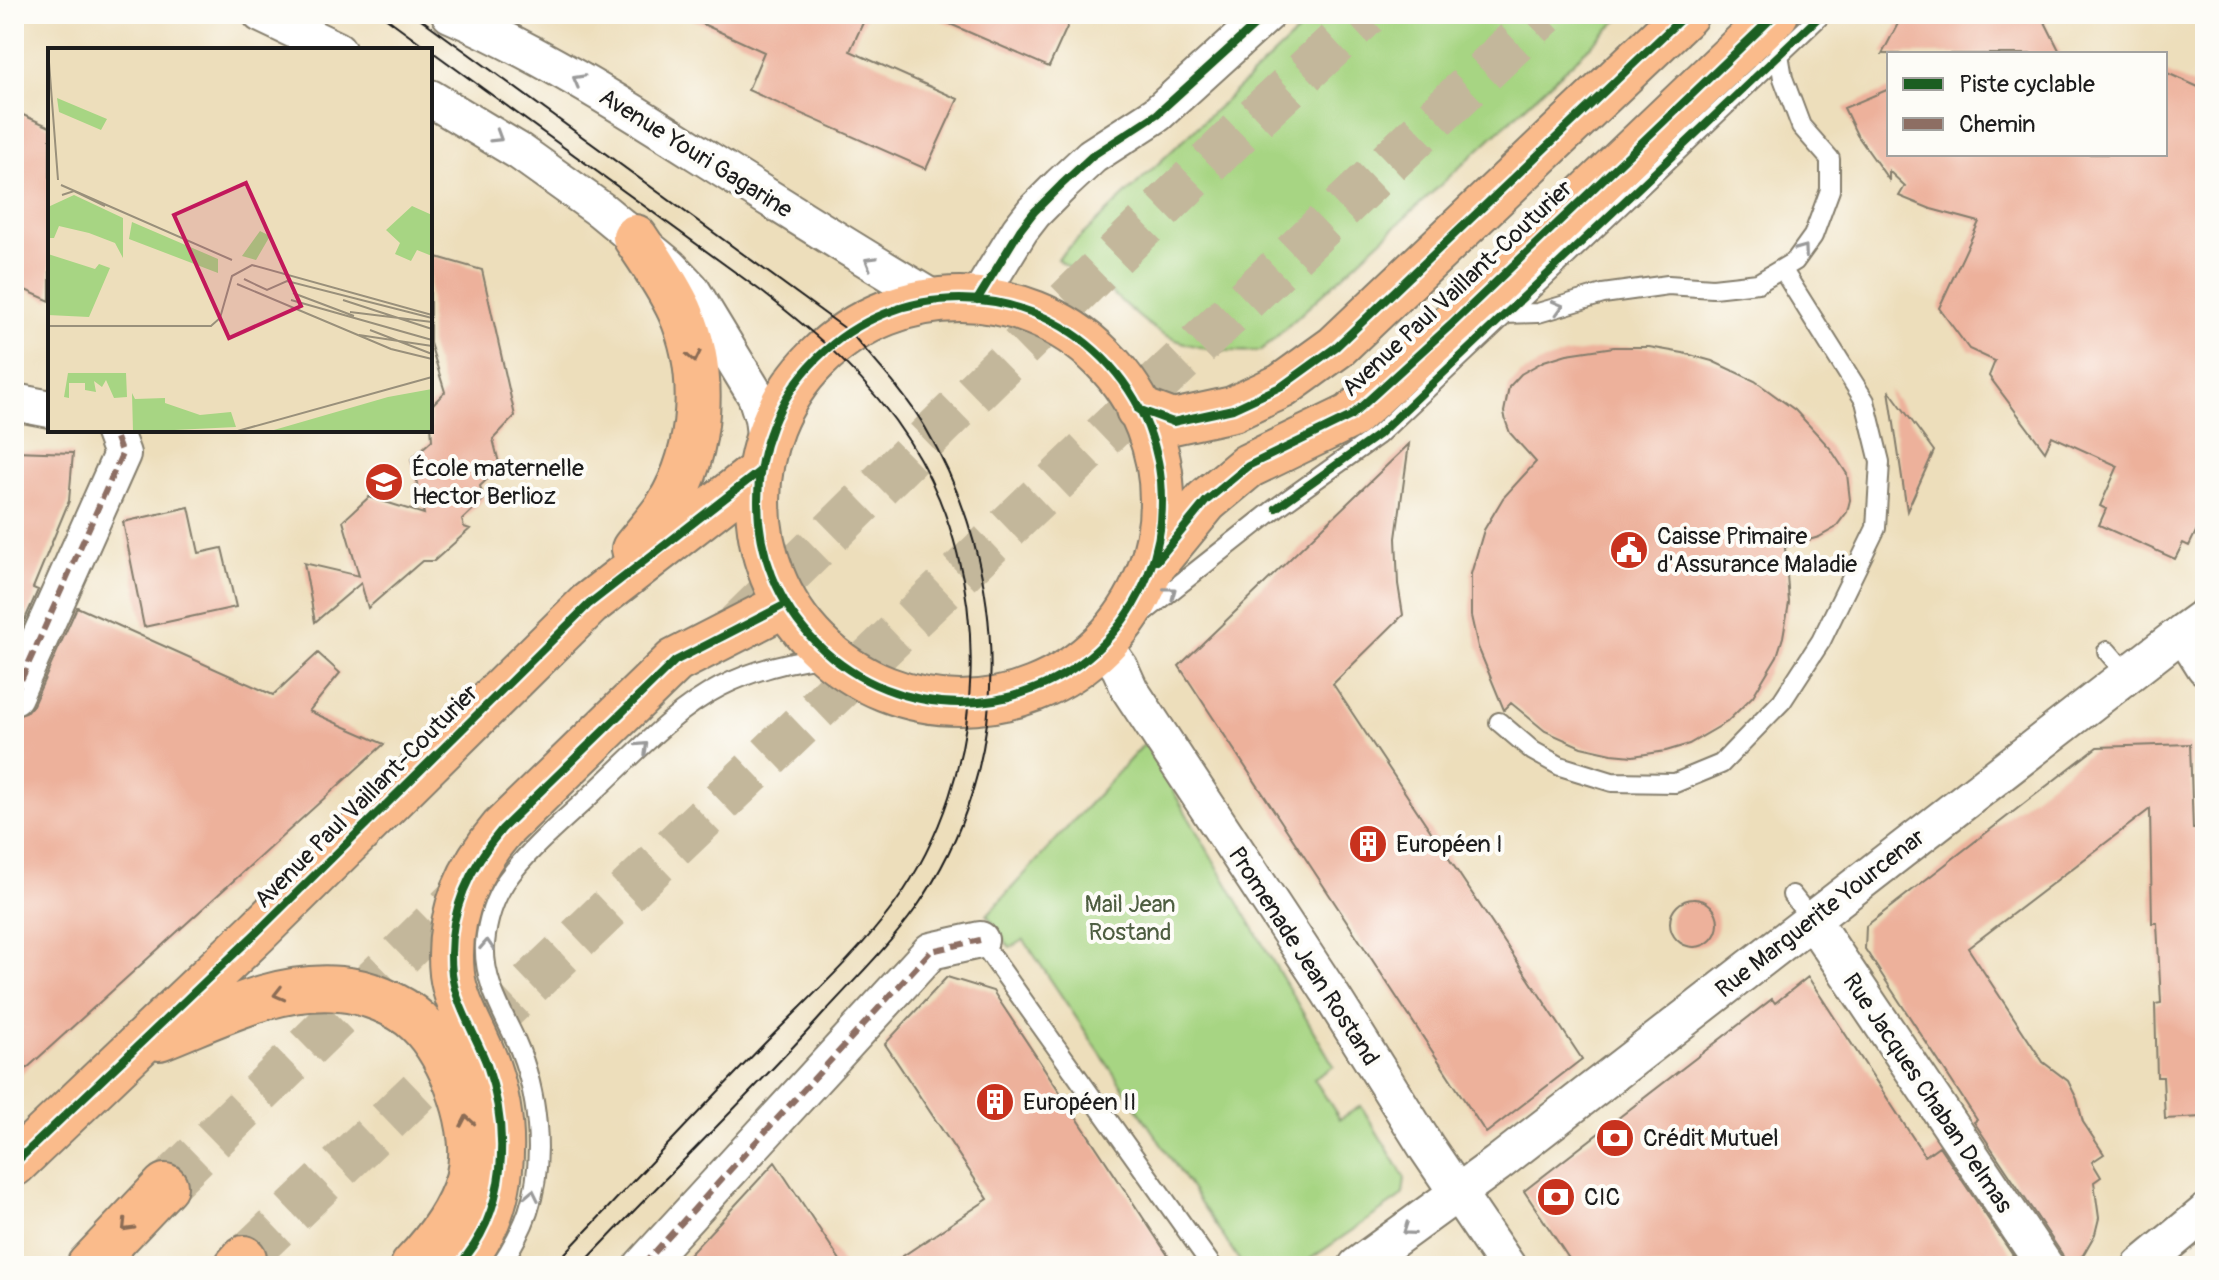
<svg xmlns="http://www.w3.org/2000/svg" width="2219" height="1280" font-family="Pangolin,sans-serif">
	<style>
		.green { fill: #a7d583; stroke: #627850; stroke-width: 2 }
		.building { fill: #edb19b }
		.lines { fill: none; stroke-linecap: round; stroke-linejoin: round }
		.highway-tunnel { stroke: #c3b79b; stroke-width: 44; stroke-dasharray: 44 22; stroke-linecap: butt }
		.lane-casing { stroke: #847d6c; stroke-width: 22 }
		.street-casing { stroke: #847d6c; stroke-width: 40 }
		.primary-casing { stroke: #847d6c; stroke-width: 48 }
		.highway-casing { stroke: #847d6c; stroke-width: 48 }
		.lane { stroke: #fff; stroke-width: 18 }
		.street { stroke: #fff; stroke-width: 36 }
		.primary { stroke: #fabb8b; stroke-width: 44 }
		.highway { stroke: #fabb8b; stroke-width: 44 }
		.tram { stroke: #1c1c1c; stroke-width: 2 }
		.quiet { stroke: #8d6e63; stroke-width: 6; stroke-dasharray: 12 6; stroke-linecap: butt }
		.cycleway-casing { stroke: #fdfcf7; stroke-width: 13 }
		.cycleway { stroke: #1b5e20; stroke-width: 8 }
		.oneway { stroke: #999 }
		.oneway2 { stroke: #8b6c54 }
		.labels { text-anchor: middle; stroke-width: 8; stroke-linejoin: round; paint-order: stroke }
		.street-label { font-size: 24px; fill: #1c1c1c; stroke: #fdfcf7 }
		.poi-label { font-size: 24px; fill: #1c1c1c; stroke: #fdfcf7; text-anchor: start }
		.park-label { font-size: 24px; fill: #4d5d40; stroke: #fdfcf7 }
		.inset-road { fill: none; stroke: #99907b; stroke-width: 2 }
		.view { fill: #c2185b; fill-opacity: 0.15; stroke: #c2185b; stroke-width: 4 }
		.inset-edge { fill: none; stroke: #1c1c1c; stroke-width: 4 }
	</style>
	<rect width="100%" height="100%" fill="#fdfcf7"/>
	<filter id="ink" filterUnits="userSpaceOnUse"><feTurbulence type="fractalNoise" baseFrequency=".0125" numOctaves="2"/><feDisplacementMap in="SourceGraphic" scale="16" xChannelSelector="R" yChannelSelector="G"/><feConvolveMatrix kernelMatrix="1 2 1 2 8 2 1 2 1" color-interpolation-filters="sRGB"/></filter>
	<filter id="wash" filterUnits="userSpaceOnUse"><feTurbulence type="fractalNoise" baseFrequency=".006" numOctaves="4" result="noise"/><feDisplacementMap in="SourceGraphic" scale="32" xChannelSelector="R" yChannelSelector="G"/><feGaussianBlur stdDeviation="1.8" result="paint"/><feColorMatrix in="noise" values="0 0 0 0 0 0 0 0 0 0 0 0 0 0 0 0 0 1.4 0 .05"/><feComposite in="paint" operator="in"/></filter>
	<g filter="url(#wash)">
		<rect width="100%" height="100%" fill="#eddebb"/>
		<path class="green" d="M1317 14H1625L1261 351C1226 353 1189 350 1158 331 1139 320 1123 301 1105 288 1089 277 1072 271 1057 259Z
			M1145 743 1334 1066 1314 1079 1340 1119 1361 1106 1405 1178 1403 1194 1398 1199 1300 1266H1243L1024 940 1010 948 987 915Z"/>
		<g id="blocks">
			<path class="building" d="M681 14H867L850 51 958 99 926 169 748 90 764 52Z
				M927 14H1073L1049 67Z
				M1903 14H2041L2061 54H1882Z
				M2165 72 2205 90V513L2189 546 2183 543 2175 559 2099 525 2106 509 2100 506 2118 466 2052 436 2045 451 1989 376 1995 361 1969 349 1939 308 1979 222 1931 209 1899 196 1905 186 1889 171V180L1857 135 1844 108 1889 89V154H2165Z
				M14 111 50 127V301L14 285Z
				M430 255 482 270 515 416 493 439 500 467 480 486 484 499 462 520 464 527 470 529 434 561H422L368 608 361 583 315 622 304 563 359 576 343 521 369 497 424 514 411 459 432 440 430 407 445 392 430 343Z
				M1614 347H1649L1683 353 1712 361 1755 381 1795 410 1830 448 1847 474 1850 500 1847 512 1835 528 1819 537 1785 547 1789 603 1783 637 1777 656 1753 696 1727 722 1689 744 1666 751 1633 756 1612 754 1581 747 1545 731 1511 703 1504 710 1478 647 1471 616V574L1484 530 1503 498 1536 462 1510 433 1506 422 1504 412 1509 387 1521 374 1544 361 1567 354Z
				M1889 390 1934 451 1907 511Z
				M1409 444 1396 538 1398 584 1403 615 1333 684 1582 1059 1486 1133 1179 666Z
				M14 451 73 453 69 501 33 588 38 590 14 644Z
				M189 507 199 553 222 548 236 607 144 627 123 522Z
				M77 607 273 695 318 653 340 673 309 711 384 744 14 1080V717L26 713 33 705Z
				M2190 744 2193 829H2203L2205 884V1094H2201L2202 1117 2165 1119 2163 1077H2157L2155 1004 2161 1003 2157 923H2152L2150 809 1968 948 2043 1062 2068 1081 2077 1099 2083 1122 2104 1154 2092 1162 2101 1177 2094 1182 2099 1218 2095 1234 2083 1255 2070 1266H2066L2062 1254 1974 1122 1977 1120 1865 949 1866 926 2097 747Z
				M1670 923a24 24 0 1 1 48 0a24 24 0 1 1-48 0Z
				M947 977 993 991 1175 1266H888L988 1199 885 1044Z
				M1808 977 1925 1156 1939 1146 2020 1266H1574L1524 1191 1772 999 1775 1003Z
				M775 1162 844 1266H679Z"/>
		</g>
	</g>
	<g filter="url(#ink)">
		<use href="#blocks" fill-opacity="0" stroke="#847d6c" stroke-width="2"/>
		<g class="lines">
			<path class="highway-tunnel" d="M737 625 1243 129 1367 14
				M165 1186 474 883
				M244 1258 1544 14"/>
			<defs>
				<path id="lane" d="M1503 314 1538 313 1603 294 1668 285 1713 288 1758 283 1795 261 1813 236 1830 190V159L1801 126 1783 78 1778 48
					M1109 640 1276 508 1378 435 1822 14
					M2107 651 2128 675
					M1499 722 1533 751 1560 766 1612 782 1675 783 1721 764 1782 701 1821 641 1876 528 1880 462 1865 401 1782 269
					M1792 895 1812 920
					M980 940 1212 1266
					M500 1266C511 1249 521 1232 528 1212 546 1159 538 1091 516 1041 501 1009 483 980 485 944 487 922 494 899 506 881 530 847 565 820 595 791 634 755 673 711 720 687 755 669 792 660 831 656"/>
				<path id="street" d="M261 14 337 50
					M450 14C537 52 619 103 699 154 778 204 857 254 937 301
					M430 98 520 152 601 210 670 267 691 289 756 396 763 418 766 443
					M977 300 1020 230 1034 212 1061 185 1092 156 1157 114 1267 14
					M14 402 50 409
					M2205 616 2183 632 2205 667
					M1104 645 1120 668 1130 690 1328 990 1427 1148 1507 1266
					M14 696 122 454 113 430
					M1812 920 2045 1266
					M642 1266 931 951 980 940
					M1357 1266 1497 1164 2183 632
					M2141 1266 2205 1213"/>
				<path id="primary" d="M758 501a202 202 0 1 1 404 0a202 202 0 1 1-404 0Z
					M1138 409 1173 422 1233 409 1282 386 1336 347 1686 14
					M634 549C645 535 658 521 668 506 703 449 707 372 680 311 668 285 651 261 635 237
					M1156 562 1206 501 1248 466 1351 416 1453 323 1776 14
					M159 1038C216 1016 276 983 340 989 365 991 399 1004 418 1022 452 1054 481 1132 468 1179 458 1213 437 1241 413 1266
					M14 1164 257 932 589 604 760 471
					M458 1266C508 1212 510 1131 487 1065 476 1035 456 1006 452 974 446 918 467 870 502 829L675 661 786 604"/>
				<path id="highway" d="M89 1266 165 1186
					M237 1266 244 1258"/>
			</defs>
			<use href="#lane" class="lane-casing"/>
			<use href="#street" class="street-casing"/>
			<use href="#primary" class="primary-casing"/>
			<use href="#highway" class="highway-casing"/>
			<use href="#lane" class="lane"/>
			<use href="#street" class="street"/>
			<use href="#primary" class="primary"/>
			<use href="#highway" class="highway"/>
			<path class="tram" d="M381 14 430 50
				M414 14 850 332C876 363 905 393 925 427 1012 574 1016 766 916 908 889 946 855 979 824 1013 746 1100 661 1181 581 1266
				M430 50 761 291C818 335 870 380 909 441 997 579 990 773 894 905 856 956 810 997 766 1042 694 1116 624 1191 553 1266"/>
			<path class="quiet" d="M14 696 122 454 113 430
				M642 1266 931 951 980 940"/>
			<defs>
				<path id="cycleway" d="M758 501a202 202 0 1 1 404 0a202 202 0 1 1-404 0Z
					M977 300 1020 230 1034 212 1061 185 1092 156 1157 114 1267 14
					M1138 409 1173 422 1233 409 1282 386 1336 347 1686 14
					M1276 508 1378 435 1822 14
					M1157 561 1206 501 1248 466 1351 416 1453 323 1776 14
					M14 1164 257 932 589 604 760 471
					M458 1266C508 1212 510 1131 487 1065 476 1035 456 1006 452 974 446 918 467 870 502 829L675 661 786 604"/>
			</defs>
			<use href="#cycleway" class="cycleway-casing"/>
			<use href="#cycleway" class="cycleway"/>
		</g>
		<defs><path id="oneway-chevron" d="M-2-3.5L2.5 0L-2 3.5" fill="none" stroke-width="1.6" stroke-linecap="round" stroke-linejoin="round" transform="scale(2)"/></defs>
		<g class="oneway">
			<use href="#oneway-chevron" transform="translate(578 80) rotate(-151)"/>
			<use href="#oneway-chevron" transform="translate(497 137) rotate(32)"/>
			<use href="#oneway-chevron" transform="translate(1803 250) rotate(-54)"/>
			<use href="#oneway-chevron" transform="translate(870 262) rotate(-150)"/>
			<use href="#oneway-chevron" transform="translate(1558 307) rotate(-16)"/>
			<use href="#oneway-chevron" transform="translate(1171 592) rotate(-37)"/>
			<use href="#oneway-chevron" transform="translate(643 747) rotate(-43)"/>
			<use href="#oneway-chevron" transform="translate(487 945) rotate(-87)"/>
			<use href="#oneway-chevron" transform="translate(532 1195) rotate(-78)"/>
			<use href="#oneway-chevron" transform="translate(1408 1230) rotate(145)"/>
		</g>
		<g class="oneway2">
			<use href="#oneway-chevron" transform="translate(694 357) rotate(78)"/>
			<use href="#oneway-chevron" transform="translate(279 994) rotate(166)"/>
			<use href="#oneway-chevron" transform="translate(467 1121) rotate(-100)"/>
			<use href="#oneway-chevron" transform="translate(127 1226) rotate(134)"/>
		</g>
	</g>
	<defs>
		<symbol id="school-disc" viewBox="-11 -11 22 22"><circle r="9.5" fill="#c8321e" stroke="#fdfcf7"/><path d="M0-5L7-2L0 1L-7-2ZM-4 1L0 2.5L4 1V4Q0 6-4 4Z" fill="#fff"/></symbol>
		<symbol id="civic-disc" viewBox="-11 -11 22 22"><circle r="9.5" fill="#c8321e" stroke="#fdfcf7"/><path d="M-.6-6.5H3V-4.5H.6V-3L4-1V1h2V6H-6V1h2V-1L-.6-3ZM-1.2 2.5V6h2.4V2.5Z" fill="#fff"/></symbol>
		<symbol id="building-disc" viewBox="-11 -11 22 22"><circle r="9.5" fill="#c8321e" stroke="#fdfcf7"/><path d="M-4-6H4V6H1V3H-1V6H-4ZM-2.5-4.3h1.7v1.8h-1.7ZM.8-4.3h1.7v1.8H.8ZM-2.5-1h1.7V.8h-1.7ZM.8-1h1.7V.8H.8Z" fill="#fff"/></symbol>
		<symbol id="bank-disc" viewBox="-11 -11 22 22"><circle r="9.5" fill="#c8321e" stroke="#fdfcf7"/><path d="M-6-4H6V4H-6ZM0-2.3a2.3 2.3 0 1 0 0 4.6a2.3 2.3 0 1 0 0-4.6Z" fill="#fff"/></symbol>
	</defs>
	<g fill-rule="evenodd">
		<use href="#school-disc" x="362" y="460" width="44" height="44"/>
		<use href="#civic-disc" x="1607" y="528" width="44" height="44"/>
		<use href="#building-disc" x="1346" y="822" width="44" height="44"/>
		<use href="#building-disc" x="973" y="1080" width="44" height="44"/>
		<use href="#bank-disc" x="1593" y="1116" width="44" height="44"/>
		<use href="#bank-disc" x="1534" y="1175" width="44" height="44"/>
	</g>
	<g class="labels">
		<g class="street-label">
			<text transform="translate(696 153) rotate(32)" y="8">Avenue Youri Gagarine</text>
			<text transform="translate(1457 288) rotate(-43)" y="8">Avenue Paul Vaillant-Couturier</text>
			<text transform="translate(366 796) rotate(-45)" y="8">Avenue Paul Vaillant-Couturier</text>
			<text transform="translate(1820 913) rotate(-38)" y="8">Rue Marguerite Yourcenar</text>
			<text transform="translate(1304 956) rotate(57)" y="8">Promenade Jean Rostand</text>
			<text transform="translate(1928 1093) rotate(56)" y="8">Rue Jacques Chaban Delmas</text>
		</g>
		<g class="poi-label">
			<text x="412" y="476">École maternelle<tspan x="412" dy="28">Hector Berlioz</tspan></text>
			<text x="1657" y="544">Caisse Primaire<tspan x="1657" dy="28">d'Assurance Maladie</tspan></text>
			<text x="1396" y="852">Européen I</text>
			<text x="1023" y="1110">Européen II</text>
			<text x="1643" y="1146">Crédit Mutuel</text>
			<text x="1584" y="1205">CIC</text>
		</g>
		<g class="park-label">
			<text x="1130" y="912">Mail Jean<tspan x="1130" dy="28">Rostand</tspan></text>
		</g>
	</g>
	<g transform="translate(48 48)">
		<rect width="384" height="384" fill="#eddebb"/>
		<path d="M9 50 59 71 53 82 11 64ZM26 147 75 170V210L67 195 41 185 11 178 6 190H0V159ZM364 158 384 167V208L369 202 363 213 347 206 352 195 338 182ZM84 174 170 211V225L81 191ZM212 183 222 188 208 212 194 208ZM0 206 47 221 51 216 62 220 41 269 0 267ZM20 325H78L79 349 66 350 58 332 54 339 46 333 48 344 37 342V335H21V350L16 349ZM384 341V384H219L340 349ZM84 345 87 351 117 350V355L152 367 183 364 188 379 85 384Z" fill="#a7d583"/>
		<path class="inset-road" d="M0 1 10 132M13 137 184 212M14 147 26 143 57 158M196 231 219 242 239 233 384 270M189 236 343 301 384 311M245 245 306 268M243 252 384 292M295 252 384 281M302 264 384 274M0 278H163L172 270 184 228 204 217 384 267M322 282 384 306M311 287 384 298M186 384 384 329"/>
		<path class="view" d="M198 135 253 258 181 290 126 167Z"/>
		<rect width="384" height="384" class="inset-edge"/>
	</g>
	<rect width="2219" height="1280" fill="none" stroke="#fdfcf7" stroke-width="48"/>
	<rect x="1887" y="52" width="280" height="104" fill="#fdfcf7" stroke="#a3a29f" stroke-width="2"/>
	<rect x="1903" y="78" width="40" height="12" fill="#1b5e20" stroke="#a3a29f" stroke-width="2"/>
	<text x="1959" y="92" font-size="24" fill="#1c1c1c">Piste cyclable</text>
	<rect x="1903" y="118" width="40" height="12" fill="#8d6e63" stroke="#a3a29f" stroke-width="2"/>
	<text x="1959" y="132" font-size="24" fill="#1c1c1c">Chemin</text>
</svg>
